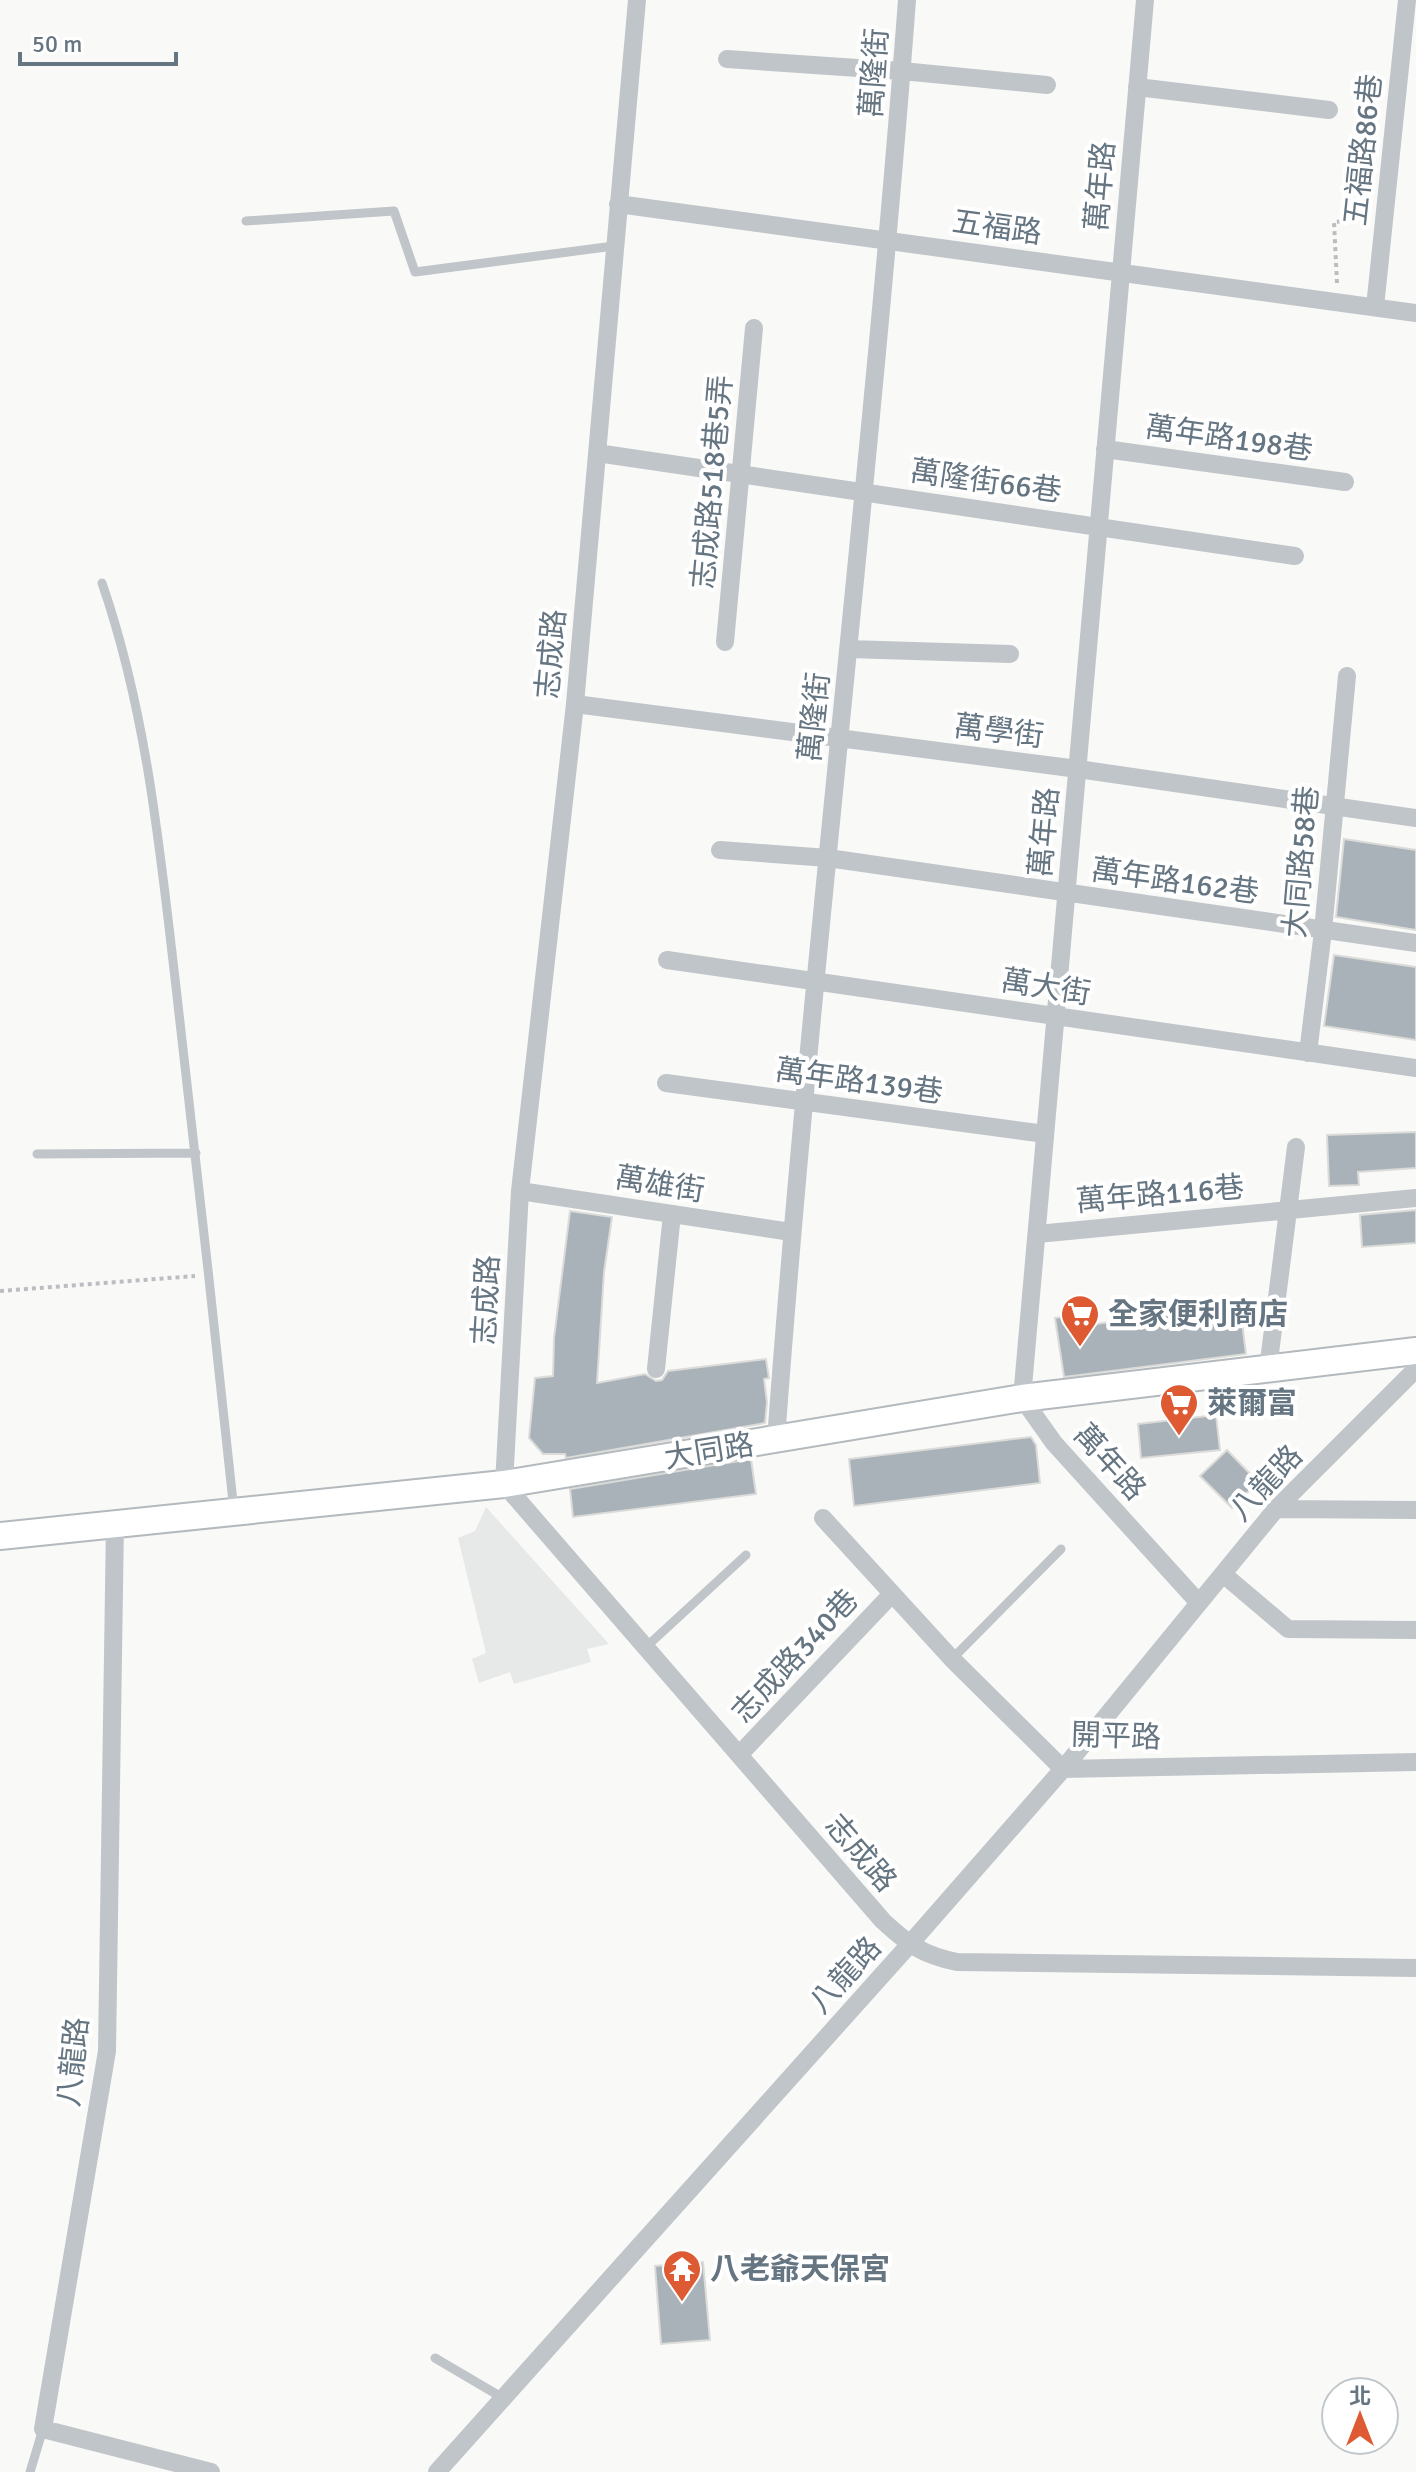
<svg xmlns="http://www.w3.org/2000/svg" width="1416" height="2472" font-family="Signika,'Noto Sans TC',sans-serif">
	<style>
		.built { fill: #e7e8e8 }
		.building { fill: #a9b2b8; stroke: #dbdbd9; stroke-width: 2 }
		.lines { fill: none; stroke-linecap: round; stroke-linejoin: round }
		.secondary-casing { stroke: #b3b9bd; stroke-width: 30 }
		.path { stroke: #bbbec1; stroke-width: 4; stroke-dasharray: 4 4; stroke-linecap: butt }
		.service { stroke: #c0c5c9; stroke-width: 9 }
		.minor { stroke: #c0c5c9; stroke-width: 18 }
		.secondary { stroke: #fff; stroke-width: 26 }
		.labels { text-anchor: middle; stroke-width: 8; stroke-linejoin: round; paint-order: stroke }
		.street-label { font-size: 30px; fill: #657581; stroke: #fff }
		.poi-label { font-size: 30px; font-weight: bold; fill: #657581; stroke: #fff; text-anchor: start }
	</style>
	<rect width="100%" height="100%" fill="#f9f9f7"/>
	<path class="built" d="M486 1507 609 1644 587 1649 591 1662 514 1684 510 1672 479 1683 472 1659 486 1653 458 1538 475 1531Z"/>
	<path class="building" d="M1344 839 1416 850V930L1336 917Z
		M1334 955 1416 967V1040L1324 1026Z
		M1416 1132V1168L1358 1172 1359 1185 1329 1186 1327 1135Z
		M1416 1210V1243L1362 1247 1360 1215Z
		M570 1211 612 1217 604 1272 597 1383 645 1374 656 1381 662 1380 668 1371 766 1359 769 1378 764 1379 767 1402 765 1423 566 1458 565 1454H543L529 1438 535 1378 553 1376 554 1338Z
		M1240 1306 1246 1354 1064 1377 1055 1318 1094 1312 1096 1324Z
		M1216 1415 1220 1450 1141 1458 1138 1424Z
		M1031 1437 1036 1445 1040 1483 854 1506 849 1459Z
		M1227 1450 1258 1482 1232 1508 1200 1476Z
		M751 1459 756 1494 573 1517 570 1489Z
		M703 2262 710 2340 661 2344 655 2266Z"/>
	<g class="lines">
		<defs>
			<path id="secondary" d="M0 1536 504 1484 1022 1398 1416 1351"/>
		</defs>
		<use href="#secondary" class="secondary-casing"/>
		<path class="path" d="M1337 283 1334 222 1365 220
			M0 1291 195 1276"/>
		<path class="service" d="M246 221 394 211 415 272 614 246
			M102 583C147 713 160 851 176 987 197 1162 215 1336 234 1511
			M37 1154 196 1153
			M646 1647 746 1555
			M952 1659 1061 1549
			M435 2358 503 2398
			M30 2472 43 2429"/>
		<path class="minor" d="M637 0 575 704 520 1191 504 1484 883 1921C908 1944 922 1955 957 1962L1416 1968
			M1145 0 1022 1398 1054 1443 1199 1603
			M727 59 902 71 1047 85
			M1137 87 1329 110
			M618 204 1416 313
			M1375 307 1407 0
			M1105 449 1345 482
			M597 453 1295 556
			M725 642 754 328
			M849 649 1010 654
			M575 704 1078 769 1416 818
			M720 850 828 858 1416 943
			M667 960 1416 1068
			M1308 1053 1323 931 1347 676
			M666 1083 1045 1134
			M520 1191 791 1232
			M1037 1234 1416 1198
			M656 1369 672 1214
			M1268 1369 1296 1147
			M776 1440C811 959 871 481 907 0
			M1276 1509 1416 1510
			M823 1518 952 1659 1063 1769 1416 1762
			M115 1523 107 2051 43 2429 211 2472
			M1223 1574 1288 1629 1416 1630
			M739 1755 891 1595
			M437 2472 909 1945 1063 1769 1276 1509 1416 1369"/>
		<use href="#secondary" class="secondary"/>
	</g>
	<defs>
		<symbol id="supermarket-pin" viewBox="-11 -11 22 30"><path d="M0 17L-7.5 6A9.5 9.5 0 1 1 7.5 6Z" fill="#de5a32" stroke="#fff"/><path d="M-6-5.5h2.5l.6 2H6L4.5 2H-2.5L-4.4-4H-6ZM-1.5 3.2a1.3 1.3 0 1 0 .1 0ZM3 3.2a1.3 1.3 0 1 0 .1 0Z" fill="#fff"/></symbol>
		<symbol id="temple-pin" viewBox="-11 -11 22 30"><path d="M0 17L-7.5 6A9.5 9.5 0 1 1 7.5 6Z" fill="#de5a32" stroke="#fff"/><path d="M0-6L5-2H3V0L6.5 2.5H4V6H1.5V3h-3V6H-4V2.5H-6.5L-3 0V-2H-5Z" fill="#fff"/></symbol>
	</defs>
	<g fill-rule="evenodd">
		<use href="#supermarket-pin" x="1058" y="1292" width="44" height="60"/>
		<use href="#supermarket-pin" x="1157" y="1381" width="44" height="60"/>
		<use href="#temple-pin" x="660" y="2247" width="44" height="60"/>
	</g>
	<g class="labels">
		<g class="street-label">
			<text transform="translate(874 73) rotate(-86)" y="10">萬隆街</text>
			<text transform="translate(1363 150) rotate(-84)" y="10">五福路86巷</text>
			<text transform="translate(1100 186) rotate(-85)" y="10">萬年路</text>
			<text transform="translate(997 227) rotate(8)" y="10">五福路</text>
			<text transform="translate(1229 438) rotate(8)" y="10">萬年路198巷</text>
			<text transform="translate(986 481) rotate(8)" y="10">萬隆街66巷</text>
			<text transform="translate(712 482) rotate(-85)" y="10">志成路518巷5弄</text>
			<text transform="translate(551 654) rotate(-85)" y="10">志成路</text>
			<text transform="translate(814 717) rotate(-84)" y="10">萬隆街</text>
			<text transform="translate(999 731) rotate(7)" y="10">萬學街</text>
			<text transform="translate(1044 832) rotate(-85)" y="10">萬年路</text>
			<text transform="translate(1301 862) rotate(-85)" y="10">大同路58巷</text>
			<text transform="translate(1175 881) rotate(8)" y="10">萬年路162巷</text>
			<text transform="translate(1046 987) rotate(9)" y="10">萬大街</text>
			<text transform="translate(859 1081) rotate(8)" y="10">萬年路139巷</text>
			<text transform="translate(660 1184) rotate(9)" y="10">萬雄街</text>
			<text transform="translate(1160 1194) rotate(-5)" y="10">萬年路116巷</text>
			<text transform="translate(486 1300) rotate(-87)" y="10">志成路</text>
			<text transform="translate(709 1451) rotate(-9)" y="10">大同路</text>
			<text transform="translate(1110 1462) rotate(48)" y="10">萬年路</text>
			<text transform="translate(1266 1483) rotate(-47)" y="10">八龍路</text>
			<text transform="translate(795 1656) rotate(-47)" y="10">志成路340巷</text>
			<text transform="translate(1116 1736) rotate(2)" y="10">開平路</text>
			<text transform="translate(861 1853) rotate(49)" y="10">志成路</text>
			<text transform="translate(845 1975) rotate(-48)" y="10">八龍路</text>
			<text transform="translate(73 2062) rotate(-84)" y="10">八龍路</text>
		</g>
		<g class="poi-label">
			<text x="1108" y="1324">全家便利商店</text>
			<text x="1207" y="1413">萊爾富</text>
			<text x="710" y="2279">八老爺天保宮</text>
		</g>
	</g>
	<g transform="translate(1360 2416)"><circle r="38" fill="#ffffff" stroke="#c1c8cd" stroke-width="2"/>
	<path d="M0-6L14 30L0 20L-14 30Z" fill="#de5a32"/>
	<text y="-12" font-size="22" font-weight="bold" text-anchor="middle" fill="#657581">北</text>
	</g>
	<path d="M20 52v12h156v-12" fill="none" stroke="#657581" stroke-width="4"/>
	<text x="32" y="52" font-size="24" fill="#657581" stroke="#ffffff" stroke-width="6" paint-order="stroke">50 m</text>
</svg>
